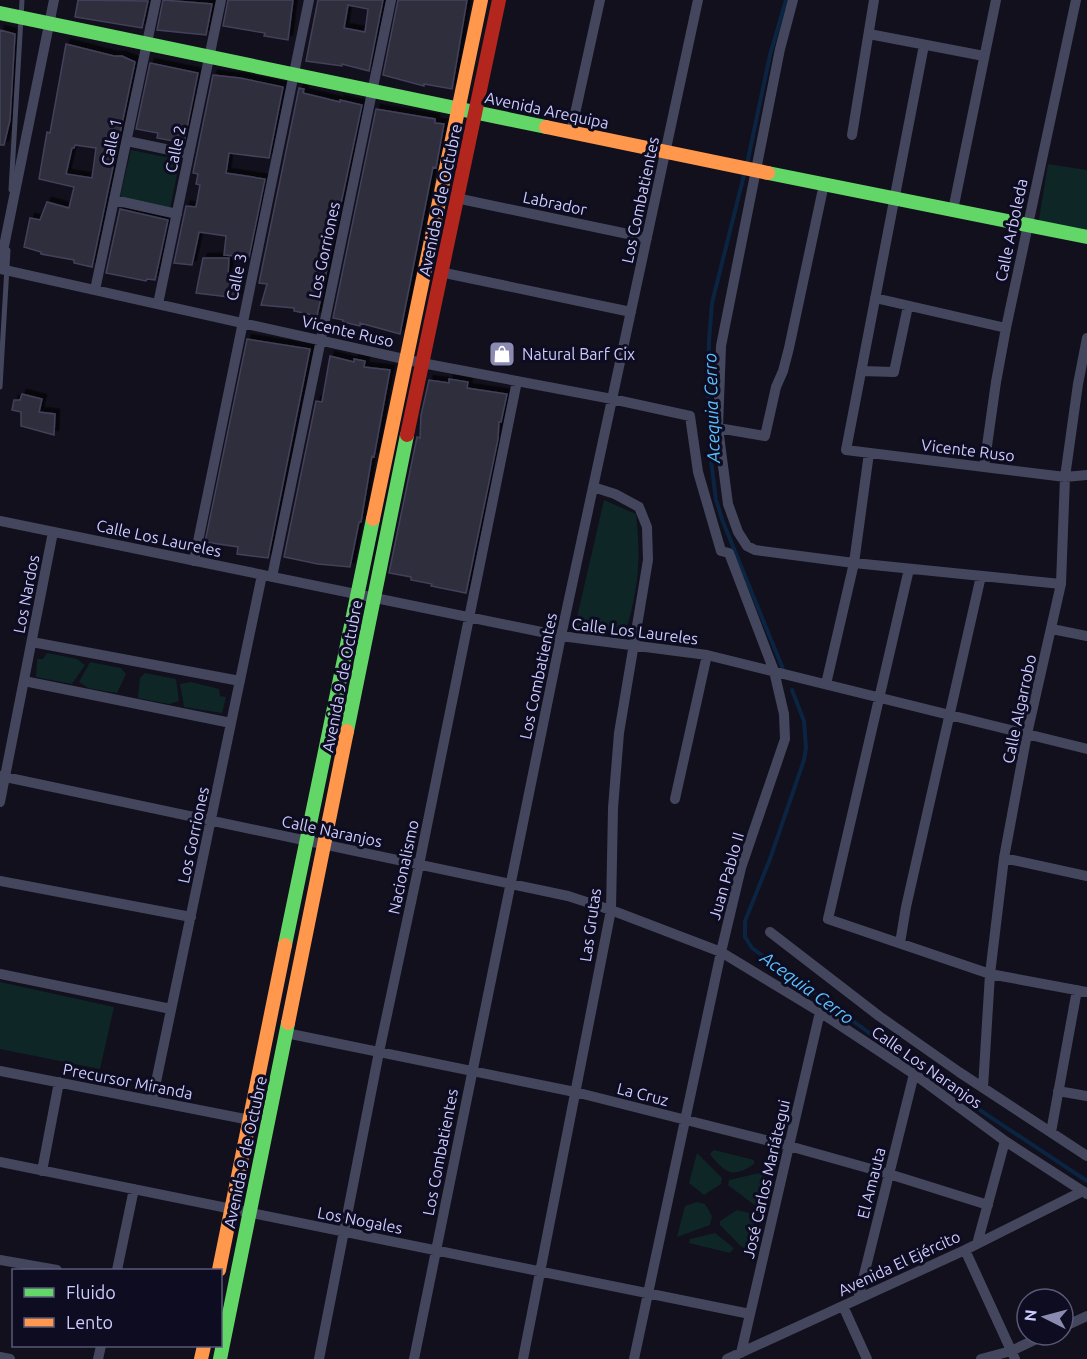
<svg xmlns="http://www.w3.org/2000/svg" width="1087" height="1359" font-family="Ubuntu,sans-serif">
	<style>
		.green { fill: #0e2626 }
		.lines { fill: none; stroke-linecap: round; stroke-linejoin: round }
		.stream { stroke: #0b2442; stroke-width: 4 }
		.building { fill: #2e2e3e; stroke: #43415a; stroke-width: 1.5; fill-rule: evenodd; filter: url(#shadow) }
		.lane { stroke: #44465d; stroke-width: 5 }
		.street { stroke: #44465d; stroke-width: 10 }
		.fast { stroke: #63d668; stroke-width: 14 }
		.slow { stroke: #ff974d; stroke-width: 14 }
		.jam { stroke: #b3261e; stroke-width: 14 }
		.labels { text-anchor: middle; stroke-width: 6; stroke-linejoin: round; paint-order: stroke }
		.street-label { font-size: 16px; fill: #cccbff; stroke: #0d0c20 }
		.poi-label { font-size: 16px; fill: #cccbff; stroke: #0d0c20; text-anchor: start }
		.water-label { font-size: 18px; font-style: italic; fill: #59c1ff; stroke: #0d0c20 }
	</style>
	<defs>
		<filter id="shadow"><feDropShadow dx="4.5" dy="-4.5" stdDeviation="0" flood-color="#0009"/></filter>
	</defs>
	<rect width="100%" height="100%" fill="#11101c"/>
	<path class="green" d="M131 150 180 160 170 209 120 197Z
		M1048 164 1087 170V234L1038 225Z
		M604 500 636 514C641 558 639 590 625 633L575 626Z
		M47 653 77 659 85 665 72 684 36 677 37 659H43Z
		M90 662 121 668 126 674 117 693 88 688 79 682Z
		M145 673 176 679 179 701 169 704 138 698 140 678Z
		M191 682 219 689 220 696 226 697 222 713 184 707 180 684Z
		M0 982 114 1007 100 1069 0 1049Z
		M714 1150 754 1160V1164C733 1178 727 1174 712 1157L710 1154Z
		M697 1153 722 1178 721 1184 704 1195 689 1183Z
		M764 1172 766 1181 757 1207 728 1185 729 1180Z
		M697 1202 705 1204 712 1216 710 1225 677 1237 685 1206Z
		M737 1210 749 1213 756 1220 746 1251 720 1225V1221Z
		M715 1233 734 1248 730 1253 689 1243 690 1239Z"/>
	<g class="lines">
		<path class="stream" d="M747 164 770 55 786 0
			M745 171 712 303 709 341 708 381 710 452 716 500 723 522 783 669
			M792 690 804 721 806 748 804 760 770 859 745 921V937L752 948 933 1079 1087 1181"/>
	</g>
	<path class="building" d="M78 0 148 1 142 28 75 17Z
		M163 0 212 4 206 35 157 30Z
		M228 0H293L288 40 264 36 265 33 223 26Z
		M318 0H383L369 71 342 64V66L306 61ZM348 5 368 9 365 32 344 28Z
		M398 0H467L452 89 424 84V86L383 75Z
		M0 30 15 34 10 120 4 145H0Z
		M66 44 114 56H122L135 62 92 267 74 263V260L41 254V252L24 247 30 218 40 220 47 202 69 208 74 187 39 179 47 132 50 133ZM75 145 96 148 92 178 66 174 72 148H74Z
		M150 63 198 73 184 143 157 138 158 133 136 129Z
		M213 75 240 78 283 87 269 158 229 153 226 173 265 179 249 257 224 255 226 236 199 232 192 265 174 263 186 206 196 207 200 185 196 184 198 174 193 173Z
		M299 88 304 89 303 93 340 102V100L362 105 317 316 294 311V308L261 305 267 284 259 283Z
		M376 109 435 119V123L444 124 436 168 433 167 400 334 360 323V326L343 322V320L333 318Z
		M120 209 168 220 155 280 147 279 146 281 106 273Z
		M203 258H229L228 275 233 276 232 285H238L237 298 196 293Z
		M247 339 310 349 268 558 237 554 238 547 205 542Z
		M330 356 354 362V359L365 361 364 367 390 370 374 457 372 456 361 522H359L350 567 318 564 284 557 316 401 322 402Z
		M449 379 468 382 467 388 507 394 501 422H499L498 439 466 593 431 586 432 584 411 580V577L389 573 417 437 420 438 421 415 429 380 449 383Z
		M22 394 42 399 39 412 55 414 54 435 21 426V412L12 410 14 400H20Z"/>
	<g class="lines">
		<path class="lane" d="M11 190 22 0
			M0 387 8 250"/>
		<path class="street" d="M793 0 780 49 721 346 718 428 728 504 738 532 747 546 755 550 854 563 1061 584
			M869 34 984 56
			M924 45 846 450 1065 477 1087 475
			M571 132 600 0
			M852 135 874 0
			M127 141 189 154
			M456 198 647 238
			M114 200 177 214
			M953 210 996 0
			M0 266 54 0
			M0 269 422 363 612 399 690 416 698 472 721 551 729 553 774 671 784 714 785 739 741 868 721 952 634 1359
			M440 272 631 312
			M95 290 156 0
			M875 298 1006 328
			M158 304 221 0
			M861 371 894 372 908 306
			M718 428 765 436 776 387 783 371 789 348 824 184
			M984 467 996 382 1006 328 1076 0
			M0 521 561 636 707 655 1087 749
			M194 561 309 0
			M909 569 828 919 990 974 1087 992
			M272 577 391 0
			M1052 629 1087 636
			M32 642 240 681
			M24 681 231 723
			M826 684 854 563 869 453
			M0 776 568 896 611 910 721 952 820 1012 914 1074 1005 1141 1087 1194
			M675 799 707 655
			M0 802 53 532
			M1004 858 1087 876
			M0 881 191 917
			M770 932 879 1016 959 1072 1087 1156
			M900 943 906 907 981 576
			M0 974 171 1009
			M286 1033 575 1092 789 1146 889 1174 988 1205
			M0 1071 250 1120
			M983 1088 990 974 1004 858 1027 734 1061 584 1065 477 1078 384 1087 338
			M1058 1091 1087 1096
			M152 1101 262 575
			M1051 1132 1077 990
			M0 1162 750 1314
			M42 1171 59 1082
			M977 1244 1005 1141
			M965 1250 1015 1359
			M0 1260 57 1270
			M117 1270 134 1189
			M858 1299 914 1074
			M843 1306 867 1359
			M1063 1327 1087 1316
			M741 1353 820 1012
			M0 1357 10 1359
			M98 1359 101 1346
			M319 1359 379 1052 419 865 517 381
			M414 1359 561 636 698 0
			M523 1359 611 910 613 808 619 733 648 560 647 527 639 507 615 494 593 487
			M727 1359 965 1250 1083 1191
			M981 1359 1011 1351 1045 1335"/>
		<path class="fast" d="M0 13 546 127
			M768 173 1087 237
			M347 731 407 435
			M285 945 373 519
			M220 1359 288 1023"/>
		<path class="slow" d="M546 127 768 173
			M373 519 481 0
			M288 1023 347 731
			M219 1270 285 945
			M201 1359 204 1346"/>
		<path class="jam" d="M407 435 499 0"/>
	</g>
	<defs>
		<symbol id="shop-square" viewBox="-11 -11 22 22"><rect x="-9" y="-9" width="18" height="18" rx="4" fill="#8b8ab0" stroke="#0d0c20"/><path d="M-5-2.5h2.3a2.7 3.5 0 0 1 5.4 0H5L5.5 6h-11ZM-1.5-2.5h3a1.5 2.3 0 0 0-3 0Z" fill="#fff"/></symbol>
	</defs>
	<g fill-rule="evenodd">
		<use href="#shop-square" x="487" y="339" width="30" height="30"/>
	</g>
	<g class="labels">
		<g class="street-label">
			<text transform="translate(547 110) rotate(12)" y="6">Avenida Arequipa</text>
			<text transform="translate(111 142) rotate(-78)" y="6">Calle 1</text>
			<text transform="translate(175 149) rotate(-78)" y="6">Calle 2</text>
			<text transform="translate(440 200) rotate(-78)" y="6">Avenida 9 de Octubre</text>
			<text transform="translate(640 200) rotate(-78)" y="6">Los Combatientes</text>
			<text transform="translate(555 203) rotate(12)" y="6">Labrador</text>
			<text transform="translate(1011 230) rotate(-78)" y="6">Calle Arboleda</text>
			<text transform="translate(324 250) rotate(-78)" y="6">Los Gorriones</text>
			<text transform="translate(236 277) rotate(-78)" y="6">Calle 3</text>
			<text transform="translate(348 331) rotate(13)" y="6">Vicente Ruso</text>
			<text transform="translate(968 450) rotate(7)" y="6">Vicente Ruso</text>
			<text transform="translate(159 538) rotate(12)" y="6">Calle Los Laureles</text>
			<text transform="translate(26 594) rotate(-79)" y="6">Los Nardos</text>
			<text transform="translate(635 631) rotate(7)" y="6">Calle Los Laureles</text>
			<text transform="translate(342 676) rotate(-79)" y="6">Avenida 9 de Octubre</text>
			<text transform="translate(538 676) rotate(-78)" y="6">Los Combatientes</text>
			<text transform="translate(1019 709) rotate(-78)" y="6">Calle Algarrobo</text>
			<text transform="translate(332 831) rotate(12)" y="6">Calle Naranjos</text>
			<text transform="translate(193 835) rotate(-78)" y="6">Los Gorriones</text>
			<text transform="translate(403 867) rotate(-78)" y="6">Nacionalismo</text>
			<text transform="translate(726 876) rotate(-74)" y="6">Juan Pablo II</text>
			<text transform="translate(590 925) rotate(-82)" y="6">Las Grutas</text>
			<text transform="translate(927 1067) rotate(35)" y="6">Calle Los Naranjos</text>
			<text transform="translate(128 1081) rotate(11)" y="6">Precursor Miranda</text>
			<text transform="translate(643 1094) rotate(14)" y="6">La Cruz</text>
			<text transform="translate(245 1152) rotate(-78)" y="6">Avenida 9 de Octubre</text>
			<text transform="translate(440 1152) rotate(-79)" y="6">Los Combatientes</text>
			<text transform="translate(766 1179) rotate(-77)" y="6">José Carlos Mariátegui</text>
			<text transform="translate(871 1183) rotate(-76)" y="6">El Amauta</text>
			<text transform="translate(360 1220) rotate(11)" y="6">Los Nogales</text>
			<text transform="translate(899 1263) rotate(-25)" y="6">Avenida El Ejército</text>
		</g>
		<g class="poi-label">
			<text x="522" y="360">Natural Barf Cix</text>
		</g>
		<g class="water-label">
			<text transform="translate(712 408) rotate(-92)" y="6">Acequia Cerro</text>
			<text transform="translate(807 988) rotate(36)" y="6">Acequia Cerro</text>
		</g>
	</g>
	<rect x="12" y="1269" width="210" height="78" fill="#0d0c20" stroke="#595879" stroke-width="1.5"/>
	<rect x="24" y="1288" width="30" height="9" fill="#63d668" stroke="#595879" stroke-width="1.5"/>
	<text x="66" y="1299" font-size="18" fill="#cccbff">Fluido</text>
	<rect x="24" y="1318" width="30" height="9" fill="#ff974d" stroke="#595879" stroke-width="1.5"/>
	<text x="66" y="1329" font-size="18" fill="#cccbff">Lento</text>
	<g transform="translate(1045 1317) rotate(276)"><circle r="28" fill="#0d0c20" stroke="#595879" stroke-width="1.5"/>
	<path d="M0-4.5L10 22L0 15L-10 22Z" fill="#8b8ab0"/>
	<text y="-9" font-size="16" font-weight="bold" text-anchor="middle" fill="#cccbff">N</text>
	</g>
</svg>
